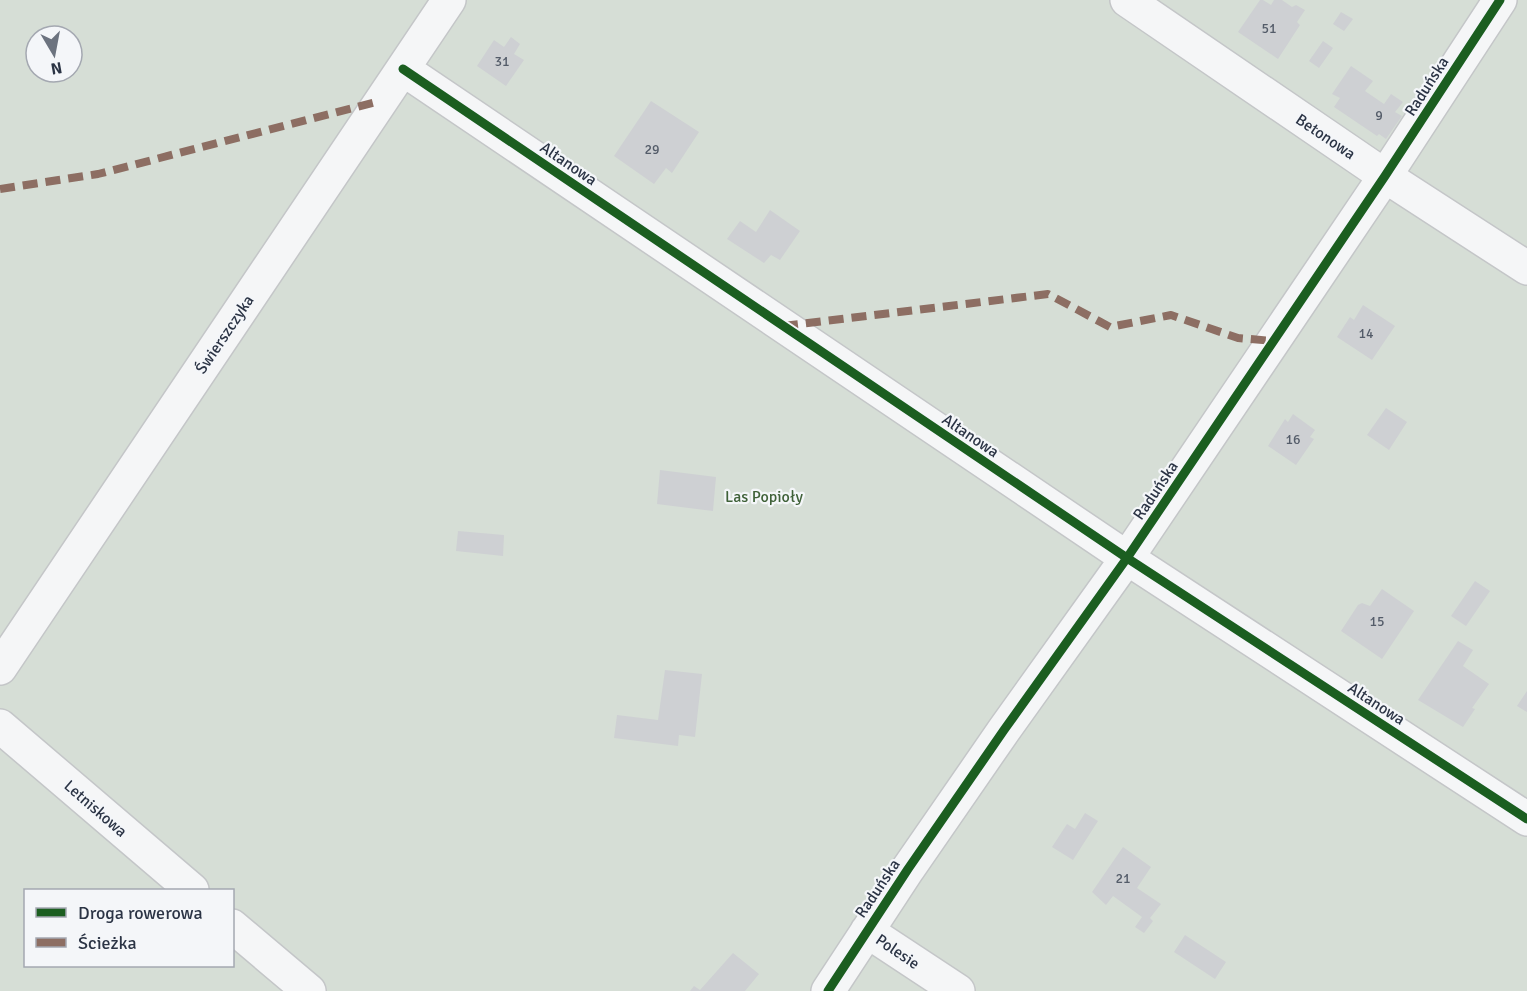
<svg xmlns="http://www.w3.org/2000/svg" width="1527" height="991" font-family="Signika,sans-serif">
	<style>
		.green { fill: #d6ded6; fill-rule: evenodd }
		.building { fill: #ced0d3 }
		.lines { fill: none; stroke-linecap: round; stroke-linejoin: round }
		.minor-casing { stroke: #c4c6c8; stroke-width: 36 }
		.minor { stroke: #f5f6f7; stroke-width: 33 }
		.quiet { stroke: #8d6e63; stroke-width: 8; stroke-dasharray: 15 8; stroke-linecap: butt }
		.cycleway-casing { stroke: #f4f6f9; stroke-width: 13 }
		.cycleway { stroke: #1b5e20; stroke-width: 9 }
		.labels { text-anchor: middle; stroke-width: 4.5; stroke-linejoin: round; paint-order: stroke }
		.number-label { font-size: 14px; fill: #545c69 }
		.street-label { font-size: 16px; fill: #2b3445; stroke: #f4f6f9 }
		.park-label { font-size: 16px; fill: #3f6138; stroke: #f4f6f9 }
	</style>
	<rect width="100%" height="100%" fill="#e6e8ea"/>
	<path class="green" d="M0 0H1527V991H0ZM36 36H72V72H36ZM26 890H232V966H26Z"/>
	<path class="building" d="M1260 0H1263L1271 5 1274 0H1282L1292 7 1296 5 1305 10 1297 22 1300 25 1278 59 1238 32Z
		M1341 12 1353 19 1344 31 1333 24Z
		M511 37 520 44 514 54 524 60 506 86 477 66 494 40 504 47Z
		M1323 41 1333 48 1319 68 1309 61Z
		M1351 66 1373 81 1365 91 1384 104 1391 94 1403 102 1395 112 1402 116 1386 139 1379 134 1377 136 1334 107 1340 98 1332 94Z
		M651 101 699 132 672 173 666 168 654 184 614 156Z
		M770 210 800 231 780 260 771 255 764 263 727 239 740 221 756 232Z
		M1363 305 1395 326 1372 360 1337 337 1350 317 1354 320Z
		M1386 408 1407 422 1389 450 1367 435Z
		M1293 414 1315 430 1310 437 1314 439 1296 465 1268 446 1285 419 1288 422Z
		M660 470 716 477 713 511 657 504Z
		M458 531 504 535 503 556 456 551Z
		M1475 581 1490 591 1466 626 1451 616Z
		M1382 589 1414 611 1382 659 1341 631 1358 605 1362 603 1370 606Z
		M1458 641 1473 650 1463 666 1489 684 1472 708 1475 709 1463 727 1418 700Z
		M665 670 702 674 695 737 679 735 678 746 614 738 617 715 658 720Z
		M1527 691V712L1517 706Z
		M1085 813 1098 821 1073 860 1052 847 1067 824 1075 829Z
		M1123 847 1151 867 1137 888 1161 904 1150 918 1153 921 1144 933 1135 927 1142 917 1113 896 1106 905 1092 892Z
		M1185 935 1226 962 1215 979 1174 952Z
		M733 953 759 974 745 991H690L694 986 700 990Z"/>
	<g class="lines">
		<defs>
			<path id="minor" d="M1127 0 1385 176 1527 268
				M403 69 1127 558 1527 819
				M0 668 449 0
				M0 726 192 890
				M232 926 309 991
				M867 931 958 991
				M828 991 908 869 1004 730 1127 558 1385 176 1500 0"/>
		</defs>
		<use href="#minor" class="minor-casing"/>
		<use href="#minor" class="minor"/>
		<path class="quiet" d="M0 189 98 174 380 101
			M783 326 1048 294 1110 327 1171 315 1238 338 1273 341"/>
		<defs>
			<path id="cycleway" d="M403 69 1127 558 1527 819
				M828 991 908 869 1004 730 1127 558 1385 176 1500 0"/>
		</defs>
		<use href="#cycleway" class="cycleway-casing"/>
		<use href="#cycleway" class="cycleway"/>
	</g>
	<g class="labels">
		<g class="number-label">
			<text x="1269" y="33">51</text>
			<text x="502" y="66">31</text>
			<text x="1379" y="120">9</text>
			<text x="652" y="154">29</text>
			<text x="1366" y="338">14</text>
			<text x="1293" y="444">16</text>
			<text x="1377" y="626">15</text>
			<text x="1123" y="883">21</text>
		</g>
		<g class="street-label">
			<text transform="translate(1426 86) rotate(-57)" y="6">Raduńska</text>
			<text transform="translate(1326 136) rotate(34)" y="6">Betonowa</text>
			<text transform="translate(569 163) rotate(34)" y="6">Altanowa</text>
			<text transform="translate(224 334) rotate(-56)" y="6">Świerszczyka</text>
			<text transform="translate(971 435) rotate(34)" y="6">Altanowa</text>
			<text transform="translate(1155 490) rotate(-56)" y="6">Raduńska</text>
			<text transform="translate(1377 703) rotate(33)" y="6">Altanowa</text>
			<text transform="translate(96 808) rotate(41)" y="6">Letniskowa</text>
			<text transform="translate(877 888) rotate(-56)" y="6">Raduńska</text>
			<text transform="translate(898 951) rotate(34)" y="6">Polesie</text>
		</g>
		<g class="park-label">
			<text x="764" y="502">Las Popioły</text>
		</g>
	</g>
	<rect x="24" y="889" width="210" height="78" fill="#f4f6f9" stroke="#a4a8b1" stroke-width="1.5"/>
	<rect x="36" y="908" width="30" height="9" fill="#1b5e20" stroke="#a4a8b1" stroke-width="1.5"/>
	<text x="78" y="919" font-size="18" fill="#2b3445">Droga rowerowa</text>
	<rect x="36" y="938" width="30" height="9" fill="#8d6e63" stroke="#a4a8b1" stroke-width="1.5"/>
	<text x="78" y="949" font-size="18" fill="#2b3445">Ścieżka</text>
	<g transform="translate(54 54) rotate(170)"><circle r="28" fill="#f4f6f9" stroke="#a4a8b1" stroke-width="1.5"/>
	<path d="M0-4.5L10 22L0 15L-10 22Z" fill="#6c737f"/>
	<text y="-9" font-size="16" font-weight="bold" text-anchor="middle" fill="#2b3445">N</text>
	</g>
</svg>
